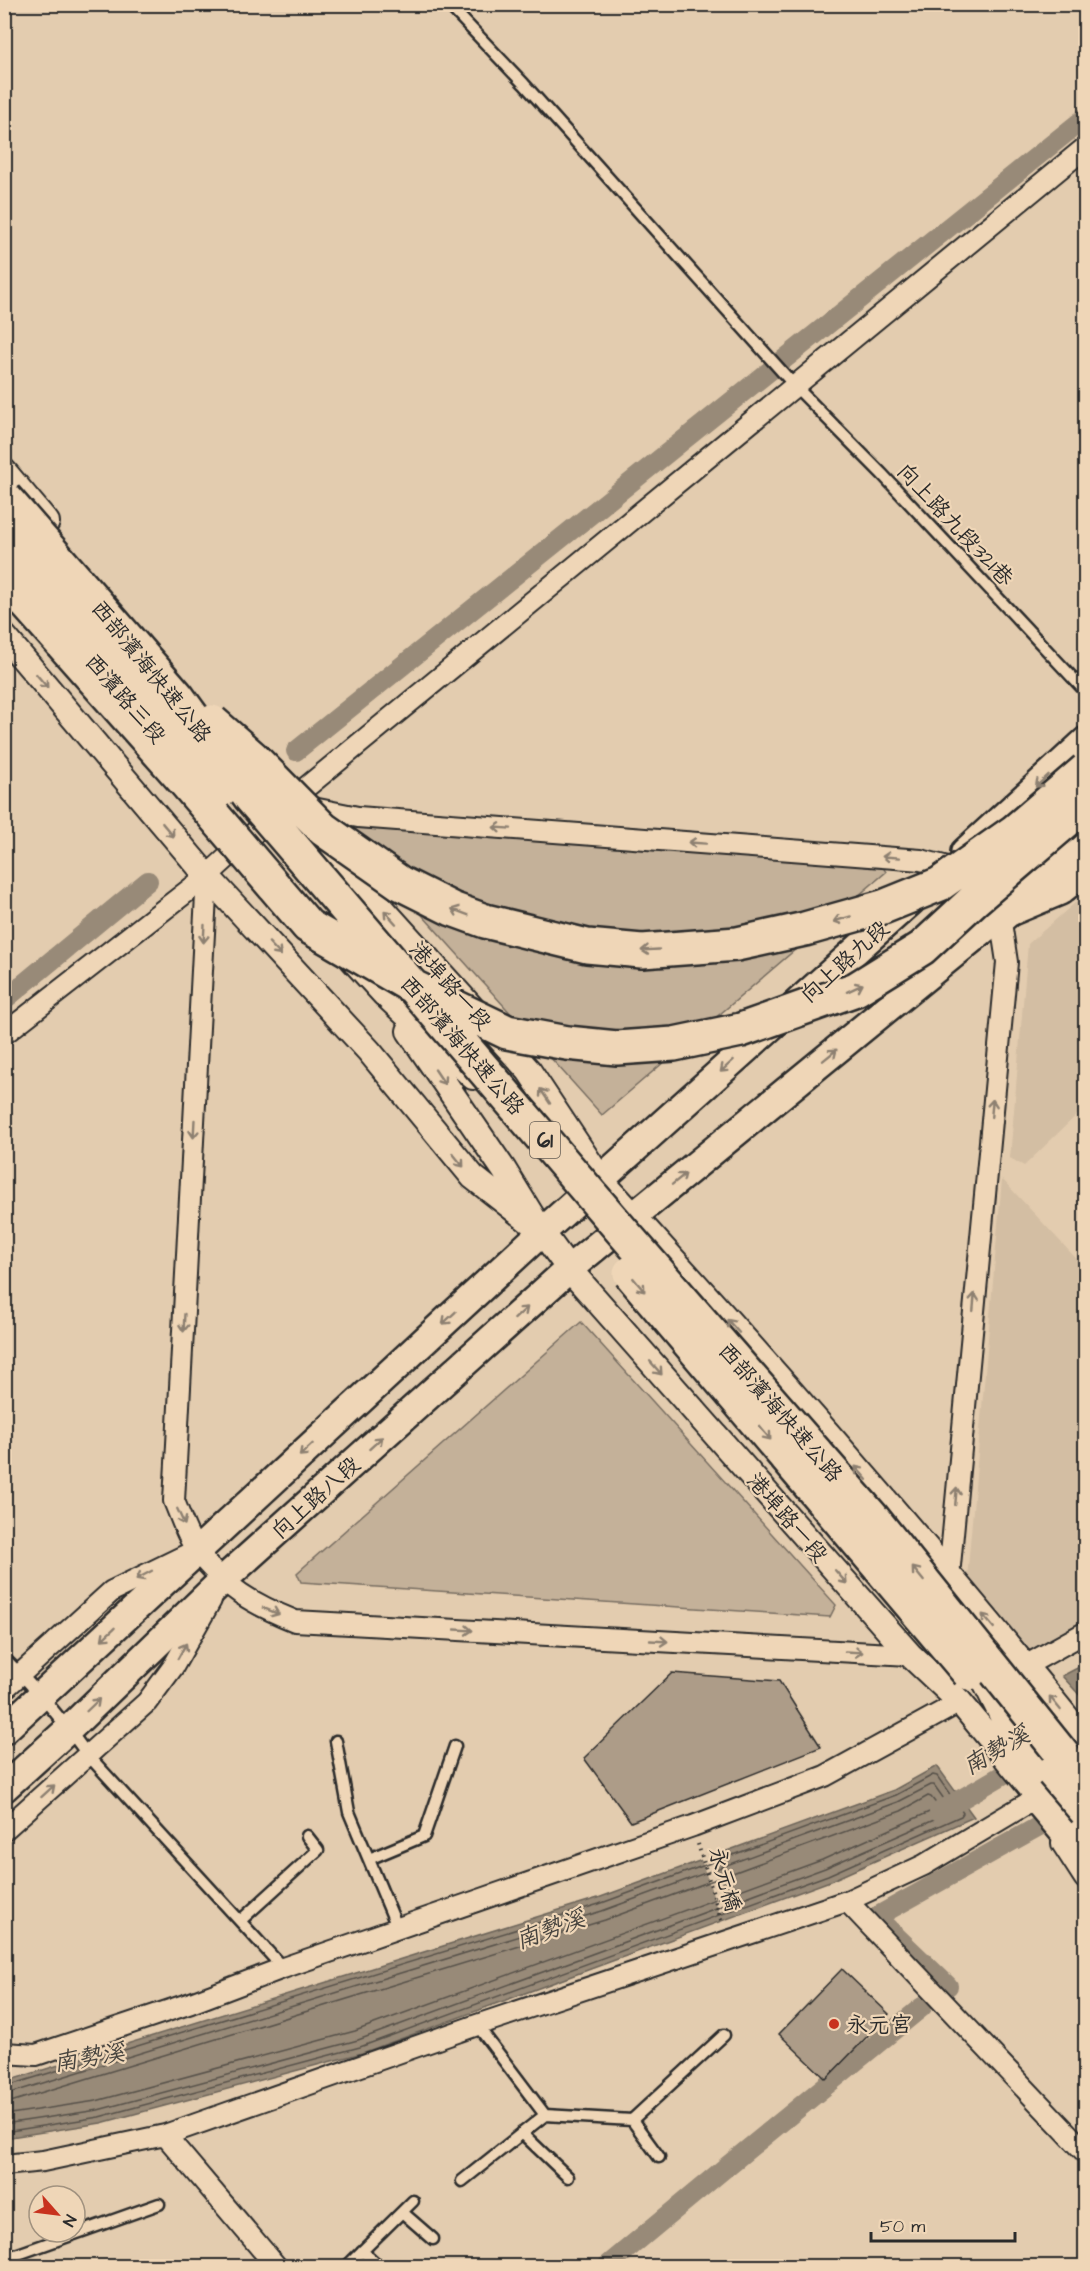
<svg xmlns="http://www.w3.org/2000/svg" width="1090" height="2271" font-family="'Architects Daughter','LXGW WenKai TC',sans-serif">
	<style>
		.built { fill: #d3bea3 }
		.green { fill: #c4b199; stroke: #786e62; stroke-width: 1.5 }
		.water { fill: #988a78; stroke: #6c6459; stroke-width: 1.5 }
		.pier { fill: #e3ccaf }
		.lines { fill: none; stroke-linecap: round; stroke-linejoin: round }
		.shore { stroke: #57514a; stroke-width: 1.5 }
		.canal { stroke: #988a78; stroke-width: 20 }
		.building { fill: #ad9c88; stroke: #2b2b2b; stroke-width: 1.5 }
		.service-casing { stroke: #2b2b2b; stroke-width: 15 }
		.minor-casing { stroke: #2b2b2b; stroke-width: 24 }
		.tertiary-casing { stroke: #2b2b2b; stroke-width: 28 }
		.secondary-casing { stroke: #2b2b2b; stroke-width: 32 }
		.trunk-casing { stroke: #2b2b2b; stroke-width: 38 }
		.path { stroke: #2b2b2b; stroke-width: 4; stroke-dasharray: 1.5 4.5; stroke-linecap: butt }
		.service { stroke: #efd6b7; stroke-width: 10 }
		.minor { stroke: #efd6b7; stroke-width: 20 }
		.tertiary { stroke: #efd6b7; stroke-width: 24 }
		.secondary { stroke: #efd6b7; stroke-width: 27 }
		.trunk { stroke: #efd6b7; stroke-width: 33 }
		.trunk-bridge-casing { stroke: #2b2b2b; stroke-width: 38; stroke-linecap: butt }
		.trunk-bridge { stroke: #efd6b7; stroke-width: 33 }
		.oneway { stroke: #8d8071 }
		.poi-dot { fill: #c8321e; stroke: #efd6b7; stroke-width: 2 }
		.labels { text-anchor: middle; stroke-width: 4.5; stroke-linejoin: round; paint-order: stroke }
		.shield { fill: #efd6b7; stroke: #665e55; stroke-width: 1.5 }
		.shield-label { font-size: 21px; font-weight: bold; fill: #2b2b2b }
		.street-label { font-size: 22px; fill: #2b2b2b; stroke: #efd6b7 }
		.poi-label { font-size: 22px; fill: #2b2b2b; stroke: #efd6b7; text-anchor: start }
		.water-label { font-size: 24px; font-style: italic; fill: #46433e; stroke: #efd6b7 }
	</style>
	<rect width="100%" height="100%" fill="#e3ccaf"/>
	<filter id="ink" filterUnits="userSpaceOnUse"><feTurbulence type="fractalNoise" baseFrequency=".0167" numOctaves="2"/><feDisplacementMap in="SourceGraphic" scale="12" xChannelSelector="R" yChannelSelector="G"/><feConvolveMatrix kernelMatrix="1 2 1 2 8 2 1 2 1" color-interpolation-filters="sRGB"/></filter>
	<g filter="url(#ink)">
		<path class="built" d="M1085 894V1107L1024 1166 1010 1158 1028 944Z
			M1002 1179 1085 1268V1622L1032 1654 966 1590Z"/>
		<path class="green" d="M347 818 880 862 886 872 602 1115 343 827Z
			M581 1322 836 1605 830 1617 301 1582 297 1573Z"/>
		<path class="water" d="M1085 1664V1701L1062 1676Z
			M937 1766 974 1817 830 1881 362 2053 101 2123 5 2138 4 2082 598 1898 894 1790Z"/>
		<path class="pier" d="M711 1854 730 1908 719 1912 700 1857Z"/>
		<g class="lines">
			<path class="shore" d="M4 2087 599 1904 896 1795 933 1775 937 1776 963 1813 961 1816 828 1875 360 2047 99 2117 4 2132
				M4 2095 602 1911 898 1802 931 1785H934L951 1809 950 1813 825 1868 358 2040 98 2110 4 2124
				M4 2104 605 1920 901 1811 928 1796 931 1797 938 1806 936 1809 822 1860 355 2031 96 2101 4 2115"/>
			<path class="canal" d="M296 751 1086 117
				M4 1000 148 881
				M939 1812 1025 1762
				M948 1986 876 1917 1041 1825
				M607 2266 725 2168 922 2007"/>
		</g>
		<path class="building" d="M672 1673 779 1681 821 1747 631 1822 584 1758Z
			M842 1969 889 2014 826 2079 779 2034Z"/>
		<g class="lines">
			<defs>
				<path id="service" d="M448 4 524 84 794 385 882 474 1086 692
					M4 1658C35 1687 63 1720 87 1754L283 1968
					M336 1741 349 1812 398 1929
					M369 1859 424 1836 455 1746
					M240 1921 318 1850 307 1836
					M477 2025 545 2115
					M632 2120 659 2157
					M522 2133 568 2177
					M462 2181 545 2115 632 2120 724 2035
					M402 2212 433 2239
					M362 2251 379 2266
					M4 2259 159 2204
					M347 2266 413 2201"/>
				<path id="minor" d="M303 806 358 817 921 860 948 867 961 874
					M207 876 174 1501C181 1517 187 1538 198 1552 224 1588 255 1605 295 1621L910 1655
					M4 1034 207 876 287 803 1086 147
					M949 1576 1007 962 1000 916 996 907
					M1025 1666 1086 1632
					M4 1689 112 1591 186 1555
					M4 1830 147 1702 173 1667 211 1600
					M847 1901 1086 2153
					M4 2053 36 2055 191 2003 283 1968 693 1826 825 1776 960 1702
					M165 2135 276 2266
					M4 2165 43 2161 165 2135 477 2025 847 1901 924 1865 1038 1797"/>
				<path id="tertiary" d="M4 471 47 522
					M4 636 207 876 369 1051 473 1177 529 1221
					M316 835 529 1071 600 1178
					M352 959 384 994 473 1077
					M409 1031 504 1170 542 1232 569 1269 910 1655 960 1702 1038 1797 1045 1811
					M587 1168 601 1180C768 1362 931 1548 1086 1741
					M974 1661 1006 1724 1059 1789
					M1064 1843 1086 1877"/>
				<path id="secondary" d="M965 852 1086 741
					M4 1730 542 1232 912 900
					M4 1788 69 1729 223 1580 569 1269 1000 916 1060 891 1086 870"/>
				<path id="trunk" d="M1000 916 1086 841
					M1038 1797 1086 1854"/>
			</defs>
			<use href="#service" class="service-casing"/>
			<use href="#minor" class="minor-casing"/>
			<use href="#tertiary" class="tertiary-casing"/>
			<use href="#secondary" class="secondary-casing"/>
			<use href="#trunk" class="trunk-casing"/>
			<path class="path" d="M698 1844 722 1923"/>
			<use href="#service" class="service"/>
			<use href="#minor" class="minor"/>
			<use href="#tertiary" class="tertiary"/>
			<use href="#secondary" class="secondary"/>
			<use href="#trunk" class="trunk"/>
			<defs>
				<path id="trunk-bridge" d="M4 497 177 696 251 798 623 1232 871 1516 1086 1784
					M4 535 221 790
					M4 578 186 783 308 926 413 987 507 1032 567 1043 617 1048 674 1044 741 1030 856 989 922 948 975 899 1086 804
					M212 722 253 758 323 829 400 883 452 909 485 921 587 946 642 951 737 944 805 929 883 907 940 884 1015 831 1086 770
					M630 1273 969 1673
					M1053 1772 1086 1811"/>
			</defs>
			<use href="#trunk-bridge" class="trunk-bridge-casing"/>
			<use href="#trunk-bridge" class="trunk-bridge"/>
		</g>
		<defs><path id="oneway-shaft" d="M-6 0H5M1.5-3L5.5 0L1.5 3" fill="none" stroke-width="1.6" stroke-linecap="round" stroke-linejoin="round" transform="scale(1.5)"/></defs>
		<g class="oneway">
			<use href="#oneway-shaft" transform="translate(42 681) rotate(50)"/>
			<use href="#oneway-shaft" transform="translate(1042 781) rotate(137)"/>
			<use href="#oneway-shaft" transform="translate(502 828) rotate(-176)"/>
			<use href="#oneway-shaft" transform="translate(168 830) rotate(50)"/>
			<use href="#oneway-shaft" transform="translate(697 843) rotate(-176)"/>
			<use href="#oneway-shaft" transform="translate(891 857) rotate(-176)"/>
			<use href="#oneway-shaft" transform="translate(460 912) rotate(-159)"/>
			<use href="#oneway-shaft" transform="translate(390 917) rotate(-132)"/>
			<use href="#oneway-shaft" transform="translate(842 919) rotate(164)"/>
			<use href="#oneway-shaft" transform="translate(204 934) rotate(93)"/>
			<use href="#oneway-shaft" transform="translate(275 949) rotate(47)"/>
			<use href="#oneway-shaft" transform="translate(650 950) rotate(177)"/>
			<use href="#oneway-shaft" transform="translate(855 988) rotate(-25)"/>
			<use href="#oneway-shaft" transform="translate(830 1055) rotate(-39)"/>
			<use href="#oneway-shaft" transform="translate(727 1066) rotate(138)"/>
			<use href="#oneway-shaft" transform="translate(440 1077) rotate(56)"/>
			<use href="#oneway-shaft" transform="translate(545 1096) rotate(-124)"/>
			<use href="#oneway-shaft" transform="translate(992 1108) rotate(-85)"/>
			<use href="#oneway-shaft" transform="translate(194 1129) rotate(93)"/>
			<use href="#oneway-shaft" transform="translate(458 1160) rotate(51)"/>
			<use href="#oneway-shaft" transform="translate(679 1179) rotate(-39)"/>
			<use href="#oneway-shaft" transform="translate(639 1285) rotate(50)"/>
			<use href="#oneway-shaft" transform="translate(974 1302) rotate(-85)"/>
			<use href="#oneway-shaft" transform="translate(521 1313) rotate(-42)"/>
			<use href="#oneway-shaft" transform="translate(449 1318) rotate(137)"/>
			<use href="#oneway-shaft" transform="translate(184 1323) rotate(93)"/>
			<use href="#oneway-shaft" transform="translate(733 1326) rotate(-132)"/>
			<use href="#oneway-shaft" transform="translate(656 1368) rotate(49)"/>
			<use href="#oneway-shaft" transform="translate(765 1433) rotate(50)"/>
			<use href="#oneway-shaft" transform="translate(376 1443) rotate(-42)"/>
			<use href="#oneway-shaft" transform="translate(306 1450) rotate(137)"/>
			<use href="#oneway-shaft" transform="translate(861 1473) rotate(-131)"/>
			<use href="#oneway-shaft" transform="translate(956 1496) rotate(-85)"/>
			<use href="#oneway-shaft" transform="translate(181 1517) rotate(65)"/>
			<use href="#oneway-shaft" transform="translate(918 1574) rotate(-129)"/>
			<use href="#oneway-shaft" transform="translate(144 1575) rotate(152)"/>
			<use href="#oneway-shaft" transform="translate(841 1577) rotate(49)"/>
			<use href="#oneway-shaft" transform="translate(271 1611) rotate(22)"/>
			<use href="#oneway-shaft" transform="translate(988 1621) rotate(-130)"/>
			<use href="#oneway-shaft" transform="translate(464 1630) rotate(3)"/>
			<use href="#oneway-shaft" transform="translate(108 1634) rotate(137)"/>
			<use href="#oneway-shaft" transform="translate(659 1641) rotate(3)"/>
			<use href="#oneway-shaft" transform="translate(182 1651) rotate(-61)"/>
			<use href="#oneway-shaft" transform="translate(854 1652) rotate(3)"/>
			<use href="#oneway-shaft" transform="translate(1055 1703) rotate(-129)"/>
			<use href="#oneway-shaft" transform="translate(93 1705) rotate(-44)"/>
			<use href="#oneway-shaft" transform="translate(48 1791) rotate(-42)"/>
		</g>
	</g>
	<circle class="poi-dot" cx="834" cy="2024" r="6"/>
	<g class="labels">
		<rect class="shield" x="530" y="1122" width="30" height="36" rx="4.5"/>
		<g class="shield-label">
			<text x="545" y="1147">61</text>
		</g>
		<g class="street-label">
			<text transform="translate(956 524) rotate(47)" y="8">向上路九段321巷</text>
			<text transform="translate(152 671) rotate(51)" y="8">西部濱海快速公路</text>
			<text transform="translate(126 698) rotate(49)" y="8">西濱路三段</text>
			<text transform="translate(844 961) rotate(-42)" y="8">向上路九段</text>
			<text transform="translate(451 985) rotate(48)" y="8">港埠路一段</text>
			<text transform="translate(463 1045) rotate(49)" y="8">西部濱海快速公路</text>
			<text transform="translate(781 1412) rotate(49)" y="8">西部濱海快速公路</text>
			<text transform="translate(315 1497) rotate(-42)" y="8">向上路八段</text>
			<text transform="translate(788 1517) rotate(49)" y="8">港埠路一段</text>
			<text transform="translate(726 1879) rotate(74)" y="8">永元橋</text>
		</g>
		<g class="poi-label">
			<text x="846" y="2032">永元宮</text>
		</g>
		<g class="water-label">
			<text transform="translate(996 1750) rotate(-30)" y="8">南勢溪</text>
			<text transform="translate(550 1929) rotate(-20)" y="8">南勢溪</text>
			<text transform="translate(89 2057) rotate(-9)" y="8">南勢溪</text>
		</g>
	</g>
	<rect width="1090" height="2271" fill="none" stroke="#efd6b7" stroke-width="24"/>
	<rect x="12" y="12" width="1066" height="2247" fill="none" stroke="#2b2b2b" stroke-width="2" filter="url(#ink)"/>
	<g transform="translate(57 2214) rotate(118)"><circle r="28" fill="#efd6b7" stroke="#a1927f" stroke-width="1.5"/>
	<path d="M0-4.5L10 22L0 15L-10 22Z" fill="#c8321e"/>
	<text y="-9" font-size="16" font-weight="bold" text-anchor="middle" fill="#2b2b2b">N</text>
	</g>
	<path d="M871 2232v9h144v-9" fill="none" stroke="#2b2b2b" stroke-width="3"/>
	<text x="880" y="2232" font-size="18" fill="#2b2b2b" stroke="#efd6b7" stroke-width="4.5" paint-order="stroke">50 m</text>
</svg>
